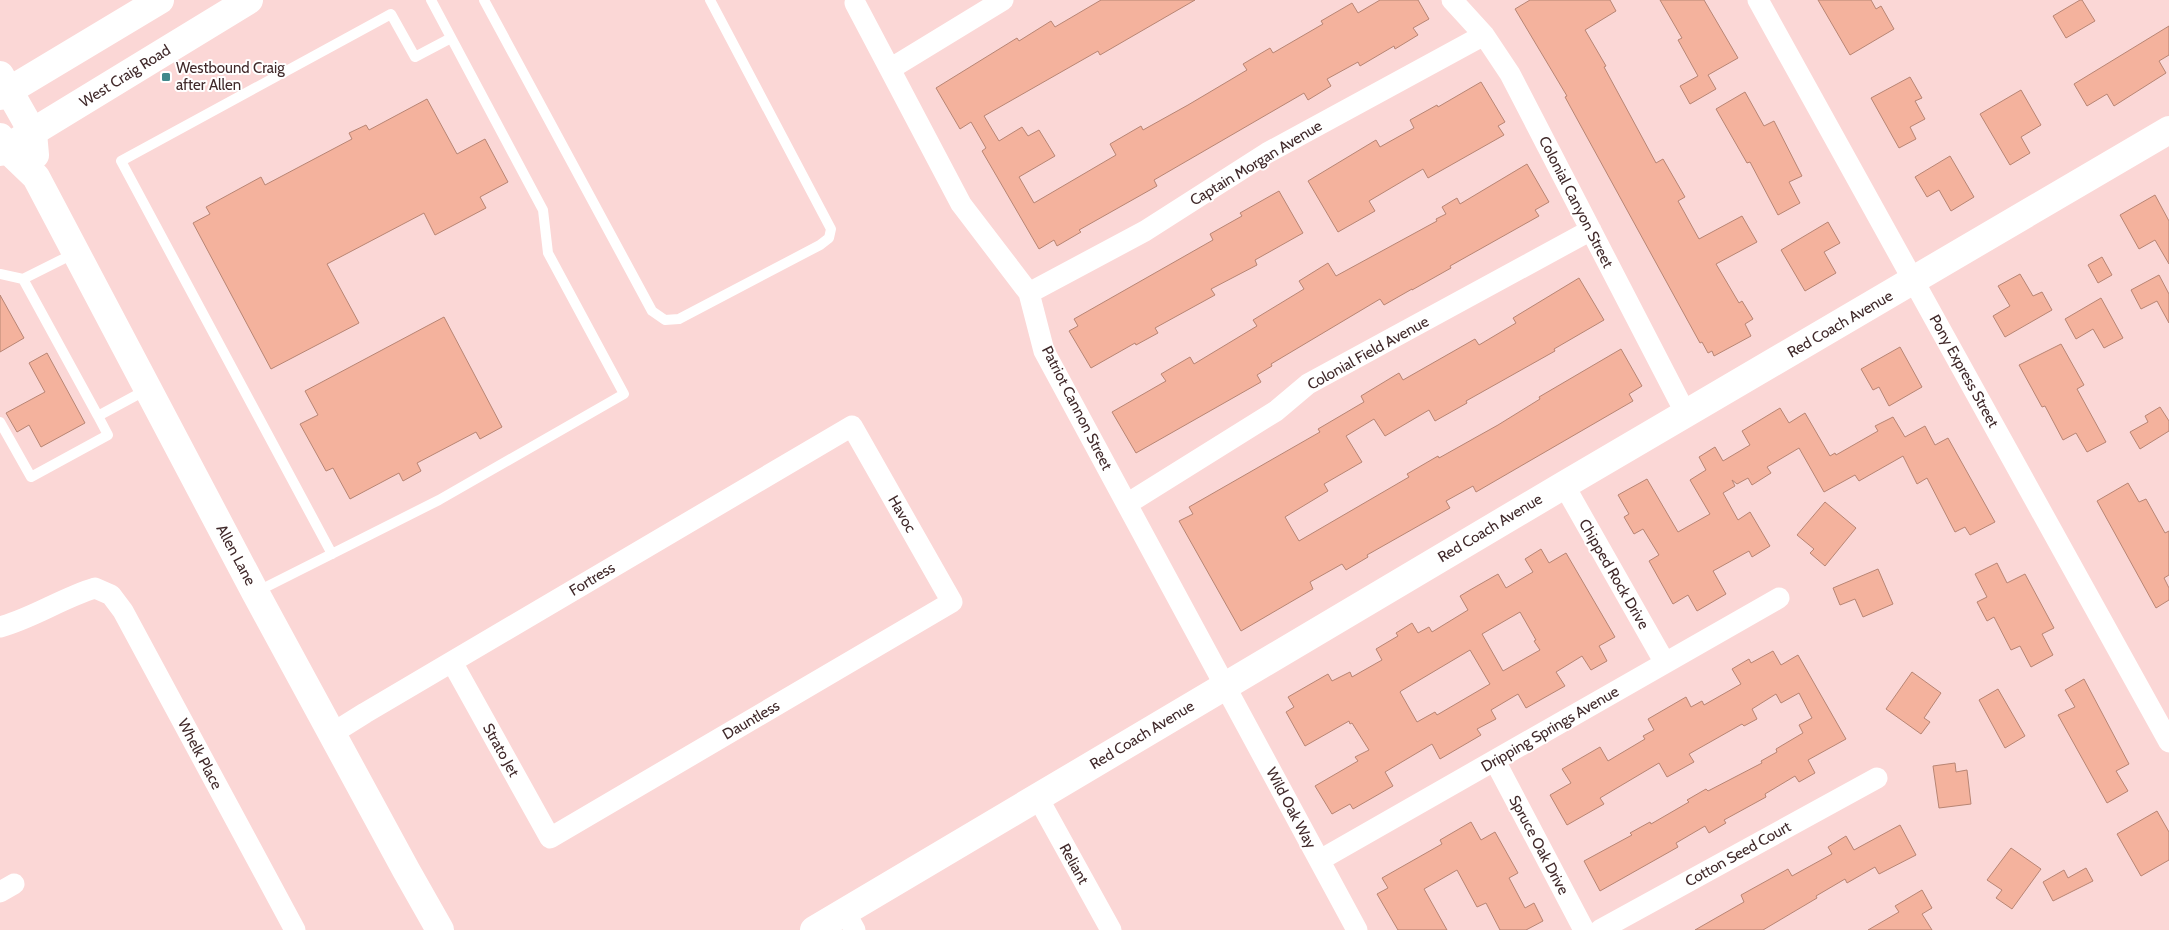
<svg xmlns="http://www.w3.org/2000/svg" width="2169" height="930" font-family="Cabin,sans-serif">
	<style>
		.building { fill: #f4b29d; stroke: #b88574; fill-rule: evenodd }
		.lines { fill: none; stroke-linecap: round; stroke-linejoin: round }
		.lane { stroke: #fff; stroke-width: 10 }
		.street { stroke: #fff; stroke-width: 21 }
		.secondary { stroke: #fff; stroke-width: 28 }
		.primary { stroke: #fff; stroke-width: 28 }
		.poi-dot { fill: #41898c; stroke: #fff; stroke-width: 2 }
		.labels { text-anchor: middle; stroke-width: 4; stroke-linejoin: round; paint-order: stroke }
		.poi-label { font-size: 15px; fill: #40292a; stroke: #fff; text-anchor: start }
		.street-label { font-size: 15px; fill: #40292a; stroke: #fff }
	</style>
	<rect width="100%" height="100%" fill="#fbd7d6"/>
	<path class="building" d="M1101 0H1195L1100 55 1098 51 984 116 999 141 1022 127 1028 136 1039 130 1055 156 1019 177 1034 203 1116 155 1110 144 1141 126 1143 130 1188 105 1247 70 1243 64 1270 48 1273 53 1323 24 1321 21 1352 3 1358 13 1380 0H1418L1429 19 1413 28 1418 35 1395 49 1394 46 1360 66 1358 62 1327 79 1331 86 1308 100 1304 93 1154 180 1157 186 1079 230 1081 232 1057 246 1054 240 1039 249 982 151 986 148 971 122 960 129 936 88 1017 38 1019 41 1051 21 1055 27Z
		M1530 0H1610L1616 11 1585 30 1606 66 1604 67 1656 163 1663 159 1685 197 1678 201 1699 239 1742 216 1757 242 1716 264 1739 303 1742 301 1753 319 1745 324 1751 336 1714 356 1712 351 1708 353 1702 342 1700 343 1565 97 1567 96 1515 9Z
		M1660 0H1704L1738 58 1708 75 1716 89 1690 104 1680 86 1698 76 1678 40 1682 38Z
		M1818 0H1871L1876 9 1881 6 1894 29 1850 55Z
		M2080 0H2082L2095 21 2066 38 2053 16Z
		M2169 26V55L2159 61 2166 73 2114 106 2107 94 2087 106 2074 84Z
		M1910 77 1922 98 1915 101 1925 119 1910 127 1916 139 1899 148 1871 98Z
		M1481 82 1505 122 1498 126 1504 135 1428 178 1423 169 1369 201 1375 211 1338 232 1308 181 1376 140 1380 147 1414 128 1410 120 1437 105 1438 107Z
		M2021 90 2041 125 2021 137 2030 153 2010 165 1980 114Z
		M1745 92 1764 126 1774 121 1802 176 1789 182 1800 203 1778 215 1750 162 1747 163 1716 109Z
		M427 99 457 154 485 139 508 182 480 197 486 208 435 235 424 213 327 264 359 323 271 369 193 223 210 214 206 207 261 177 265 185 352 139 349 133 366 125 369 130Z
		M1950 156 1974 197 1951 211 1939 190 1927 197 1915 177Z
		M1527 164 1549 202 1535 210 1539 216 1450 266 1451 268 1412 290V289L1384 305 1380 299 1271 364 1272 366 1257 375 1261 382 1136 453 1112 412 1166 381 1161 374 1190 357 1194 364 1257 326 1253 320 1304 289 1299 281 1328 263 1336 276 1437 221 1436 219 1446 214 1442 207 1457 198 1460 204Z
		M1279 191 1303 233 1255 260 1257 265 1211 289 1215 295 1155 328 1158 333 1136 345 1135 343 1091 368 1069 331 1078 326 1074 319 1213 240 1210 234 1242 216 1240 213Z
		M2155 195 2169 221V264L2155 240 2139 249 2120 215Z
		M1828 222 1840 243 1824 252 1836 273 1805 291 1781 250Z
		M2102 257 2112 275 2098 283 2088 265Z
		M2020 274 2033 296 2042 292 2052 310 2005 337 1993 316 2010 306 1998 286Z
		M2159 275 2169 294V323L2157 301 2141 309 2131 290Z
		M1579 278 1604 320 1554 349 1555 351 1466 401 1467 403 1435 421 1429 410 1385 436 1374 419 1346 436 1362 462 1324 484 1328 491 1285 517 1299 541 1409 477 1407 474 1438 456 1439 458 1498 425 1540 399 1539 397 1621 349 1642 386 1629 394 1633 401 1476 492 1473 486 1446 501 1450 508 1367 555 1368 557 1346 570 1342 564 1310 582 1313 589 1241 631 1179 521 1193 514 1189 507 1320 432 1318 429 1364 402 1361 396 1399 373 1403 380 1475 339 1479 345 1516 323 1513 318Z
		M0 295 24 338 0 352Z
		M2101 298 2123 338 2104 348 2093 329 2076 339 2065 319Z
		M444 317 502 427 480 439 476 432 417 463 421 471 403 481 399 473 350 499 333 468 326 471 300 424 318 415 305 391Z
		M2061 344 2084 385 2077 389 2106 442 2087 452 2076 433 2063 440 2045 406 2042 407 2019 365Z
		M1900 347 1922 387 1889 406 1879 387 1873 390 1861 369Z
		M47 353 85 423 41 447 29 425 17 432 6 413 45 392 29 363Z
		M2160 407 2169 421V431L2140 449 2130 432 2148 422 2145 416Z
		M1780 408 1789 423 1805 413 1830 456 1835 453 1836 455 1878 431 1875 426 1893 417 1905 437 1925 426 1935 445 1948 438 1995 522 1970 535 1965 527 1955 532 1927 478 1917 484 1903 456 1859 481 1855 475 1824 492 1799 448 1767 467 1771 473 1752 485 1748 478 1737 484 1732 480 1735 486 1723 493 1738 520 1750 512 1770 546 1752 557 1749 551 1713 571 1726 594 1697 611 1688 595 1673 604 1649 561 1659 555 1643 529 1634 534 1624 517 1629 514 1618 495 1647 479 1678 532 1710 514 1690 480 1706 470 1699 457 1715 447 1723 461 1750 445 1742 431Z
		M2128 483 2139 502 2146 499 2165 533 2169 531V575L2164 578 2169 588V600L2156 608 2097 501Z
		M1825 502 1856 528 1825 566 1810 553 1814 549 1797 535Z
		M1541 549 1549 563 1566 553 1615 637 1599 646 1607 661 1591 670 1582 656 1556 672 1565 686 1526 708 1518 694 1491 710 1496 719 1477 729 1481 735 1440 759 1432 744 1385 772 1393 786 1353 809 1350 804 1332 814 1315 786 1358 761 1355 757 1369 750 1352 723 1350 724 1349 721 1305 746 1286 712 1294 707 1288 697 1328 674 1332 681 1350 672 1352 677 1382 660 1376 649 1398 636 1396 633 1412 623 1418 633 1429 627 1432 632 1468 610 1460 596 1470 590 1498 574 1506 588 1533 572 1525 559ZM1520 612 1536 640 1534 641 1540 650 1503 671 1482 634ZM1470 650 1490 684 1437 715 1435 712 1417 722 1400 692 1401 691Z
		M1997 563 2007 583 2025 574 2054 628 2042 634 2053 655 2031 667 2020 646 2011 650 1994 617 1987 621 1977 602 1987 597 1975 574Z
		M1878 569 1893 604 1863 617 1855 599 1840 605 1833 588Z
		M1773 651 1781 665 1798 655 1846 739 1808 760 1815 773 1799 782 1795 776 1765 794 1766 797 1724 820 1726 823 1709 833 1705 826 1676 843 1678 847 1600 891 1584 861 1632 835 1630 833 1650 822 1651 824 1689 802 1687 800 1706 789 1708 791 1762 763 1761 761 1777 752 1776 749 1803 733 1799 725 1812 718 1799 693 1781 703 1776 694 1752 709 1757 719 1744 726 1742 724 1689 754 1694 762 1667 777 1659 763 1600 798 1604 804 1567 825 1550 795 1571 783 1562 769 1600 747 1608 761 1645 739 1643 736 1654 730 1648 719 1686 697 1691 707 1702 701 1704 705 1741 684 1732 669 1749 659 1751 663Z
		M1912 672 1941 693 1924 718 1930 722 1921 734 1886 709Z
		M2084 679 2129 764 2116 771 2128 791 2107 803 2058 715 2075 707 2065 690Z
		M1998 689 2025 736 2005 748 1979 700Z
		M1955 763 1956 772 1967 770 1971 804 1939 808 1933 766Z
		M2157 811 2169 832V860L2141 876 2117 834Z
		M1471 822 1481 840 1495 832 1518 873 1509 878 1525 908 1534 903 1543 921 1526 930H1500L1486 903 1477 907 1457 870 1424 889 1447 930H1398L1377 894 1388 888 1382 878 1442 844 1440 840Z
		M1900 825 1916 855 1879 874 1875 867 1847 883 1845 879 1816 896 1817 898 1763 930H1695L1744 902 1741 895 1788 869 1792 876 1832 854 1828 847 1846 836 1854 850Z
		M2011 848 2041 869 2012 909 1996 898 2002 890 1987 880Z
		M2086 868 2093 881 2053 901 2043 882 2064 870 2068 878Z
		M1922 890 1932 908 1922 914 1932 930H1868L1899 912 1895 906Z"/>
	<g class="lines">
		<path class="lane" d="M484 0 652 311 665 320 679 319 820 245 829 238 831 229 710 0
			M75 253 23 279 98 416
			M0 274 23 279
			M0 422 31 477 108 435 98 416 146 390
			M332 554 121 161 391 14 415 57 451 38
			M256 592 439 500 624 394 548 253 543 210 431 0"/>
		<path class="street" d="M1452 0 1484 35 1510 74 1686 414
			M1758 0 2169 742
			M855 3 961 204 1029 293 1044 351 1357 930
			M890 69 1003 0
			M1029 293 1145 231 1267 153 1484 35
			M1564 485 1665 663
			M1127 504 1276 411 1308 384 1591 230
			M0 627C33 618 62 598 95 588L111 595 123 611 295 930
			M333 733 365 713 852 426 952 602 550 838 452 662
			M1495 761 1584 930
			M1038 798 1111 930
			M1320 860 1779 598
			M0 892 14 884
			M845 912 855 930
			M1600 930 1877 778"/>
		<path class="secondary" d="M0 75 33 133 35 155
			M0 137 6 148 36 177 255 592 406 870 440 930
			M814 930 1564 485 2169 130"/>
		<path class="primary" d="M0 96 160 0
			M0 152 249 0"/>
	</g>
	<rect class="poi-dot" x="161" y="72" width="10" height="10" rx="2.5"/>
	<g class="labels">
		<g class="poi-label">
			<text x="176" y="73">Westbound Craig<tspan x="176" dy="17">after Allen</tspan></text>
		</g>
		<g class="street-label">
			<text transform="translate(125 76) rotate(-32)" y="5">West Craig Road</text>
			<text transform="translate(1256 163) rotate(-31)" y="5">Captain Morgan Avenue</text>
			<text transform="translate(1576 202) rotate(63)" y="5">Colonial Canyon Street</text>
			<text transform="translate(1840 324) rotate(-30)" y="5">Red Coach Avenue</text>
			<text transform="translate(1368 353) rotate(-29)" y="5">Colonial Field Avenue</text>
			<text transform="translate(1964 371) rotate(61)" y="5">Pony Express Street</text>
			<text transform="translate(1077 408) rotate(63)" y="5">Patriot Cannon Street</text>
			<text transform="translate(902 514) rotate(60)" y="5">Havoc</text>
			<text transform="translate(1490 528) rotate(-31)" y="5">Red Coach Avenue</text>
			<text transform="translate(236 555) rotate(62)" y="5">Allen Lane</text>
			<text transform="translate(1614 574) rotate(60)" y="5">Chipped Rock Drive</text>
			<text transform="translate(592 579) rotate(-31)" y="5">Fortress</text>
			<text transform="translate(751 720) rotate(-30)" y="5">Dauntless</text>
			<text transform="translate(1550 729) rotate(-30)" y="5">Dripping Springs Avenue</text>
			<text transform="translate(1142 735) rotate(-31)" y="5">Red Coach Avenue</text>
			<text transform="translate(501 750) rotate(61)" y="5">Strato Jet</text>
			<text transform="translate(200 754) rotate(62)" y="5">Whelk Place</text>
			<text transform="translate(1291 808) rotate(62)" y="5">Wild Oak Way</text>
			<text transform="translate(1539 845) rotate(62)" y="5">Spruce Oak Drive</text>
			<text transform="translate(1738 854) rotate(-29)" y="5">Cotton Seed Court</text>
			<text transform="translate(1074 864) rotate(61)" y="5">Reliant</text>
		</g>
	</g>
</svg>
